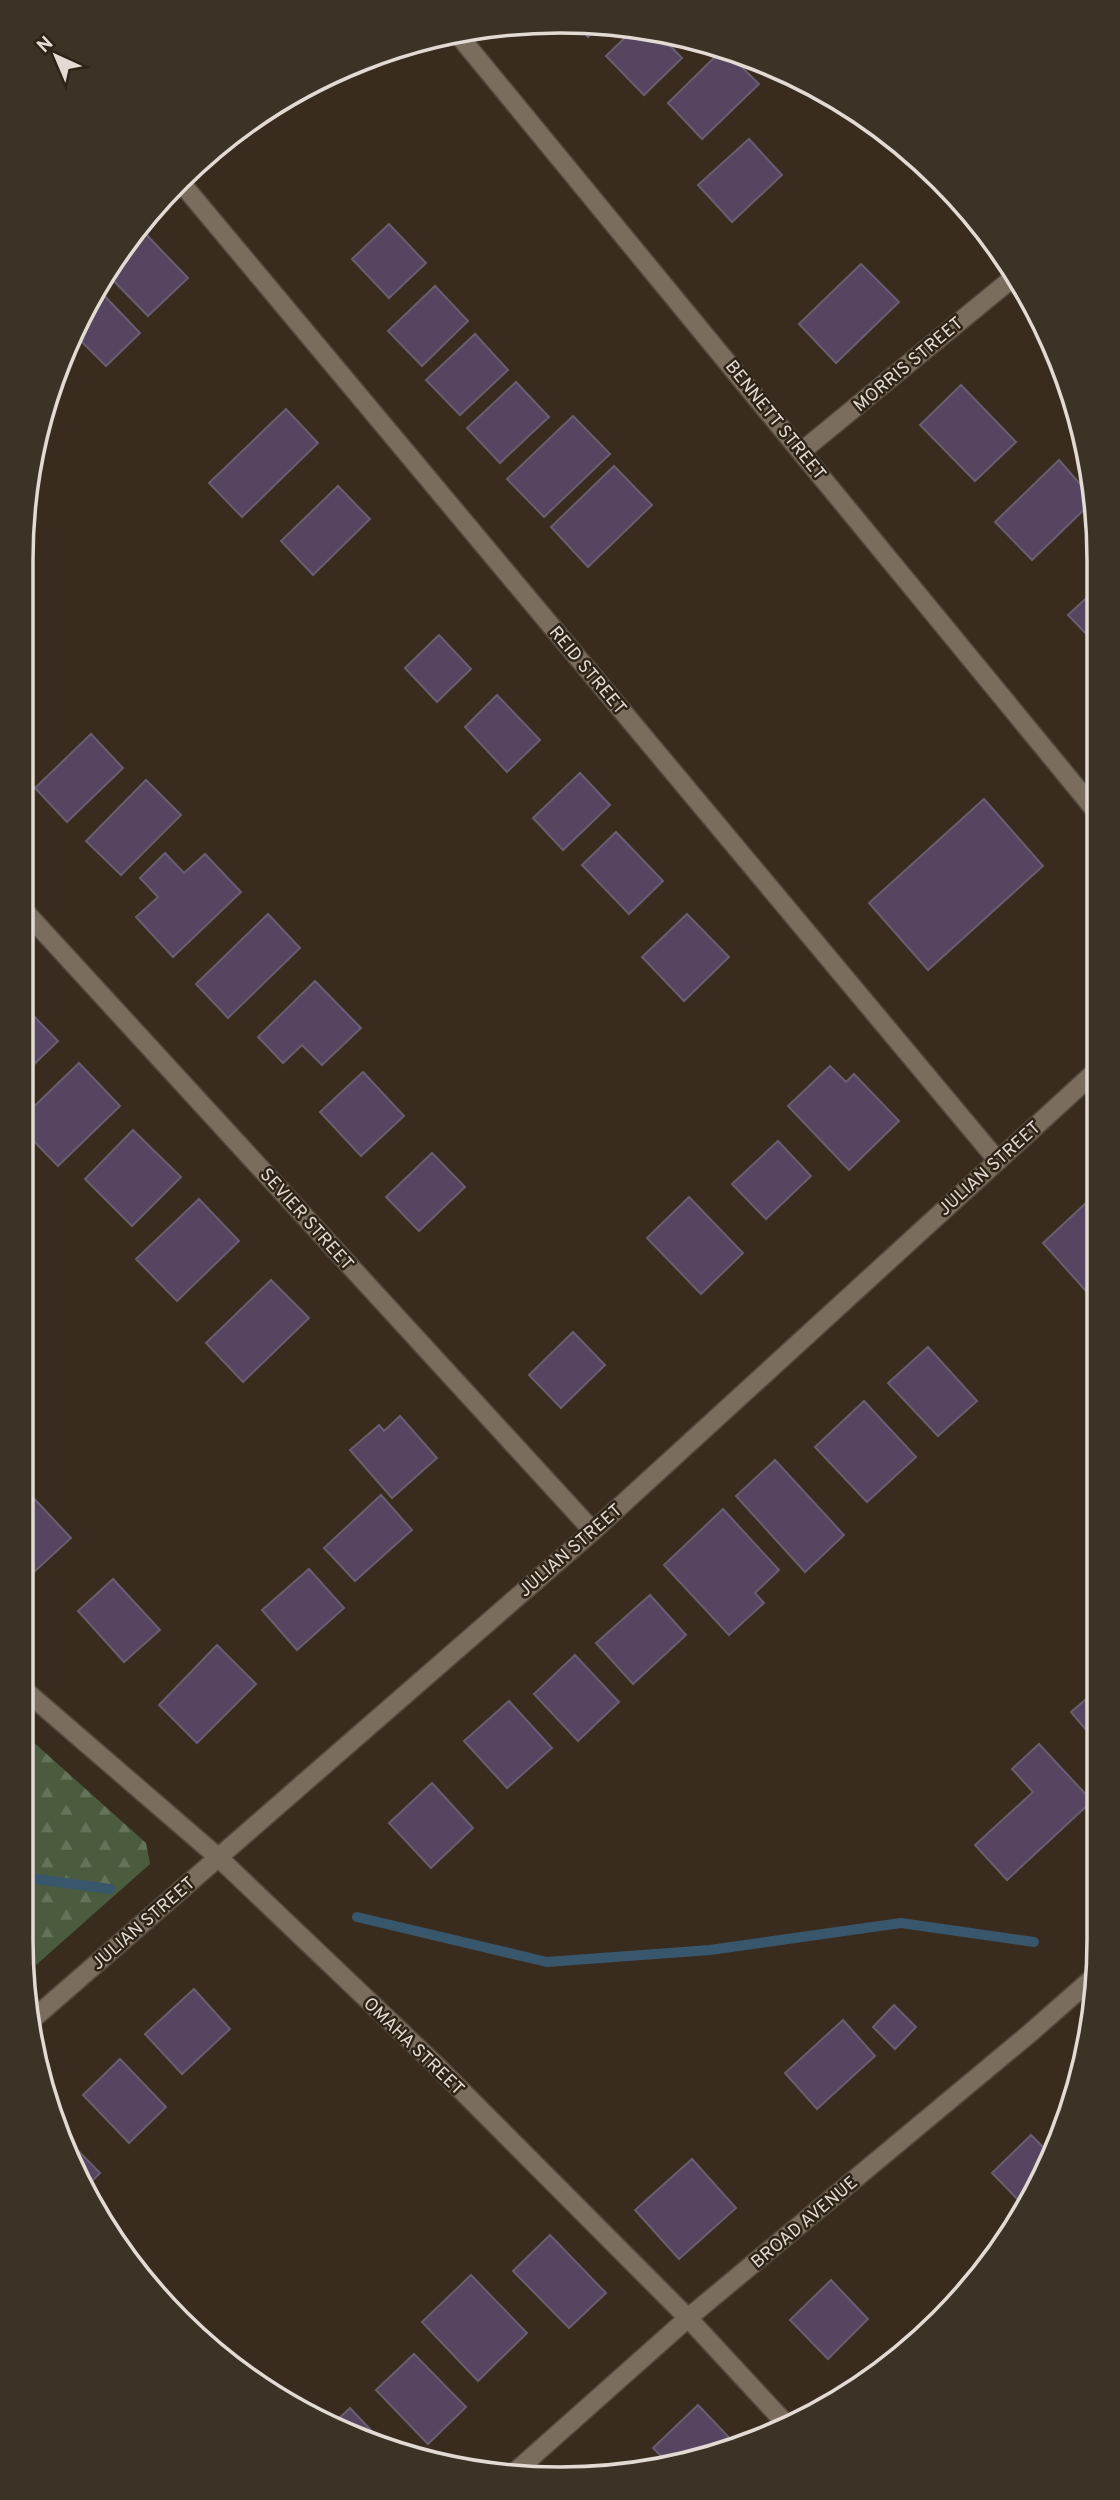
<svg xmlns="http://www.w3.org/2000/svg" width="1120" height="2500" font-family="Overpass,sans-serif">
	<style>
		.forest { fill: url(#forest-firs) }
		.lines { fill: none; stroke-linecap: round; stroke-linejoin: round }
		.stream { stroke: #38576d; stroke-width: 10 }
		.building { fill: #564461; stroke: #695e6f; stroke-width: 2 }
		.minor-casing { stroke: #53483d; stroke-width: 21 }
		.minor { stroke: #7b6d5e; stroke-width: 18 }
		.labels { text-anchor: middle; stroke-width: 5; stroke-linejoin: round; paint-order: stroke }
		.street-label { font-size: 18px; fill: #e3dbd3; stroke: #2e2316 }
		.rim { fill: none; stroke: #e3dbd3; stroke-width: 3.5 }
	</style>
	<defs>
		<pattern id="forest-firs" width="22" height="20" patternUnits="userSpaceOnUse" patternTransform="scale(1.75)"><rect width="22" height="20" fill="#4b5c3e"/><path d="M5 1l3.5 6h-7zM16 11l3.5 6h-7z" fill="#657359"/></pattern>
	</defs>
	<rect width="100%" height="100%" fill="#392c1f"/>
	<path class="forest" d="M21 1731 146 1843 150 1864 27 1973 21 1940Z"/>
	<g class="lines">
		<path class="stream" d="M21 1877 110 1889
			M357 1917 547 1962 710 1950 901 1923 1034 1942"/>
	</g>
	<path class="building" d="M575 23 601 25 588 37Z
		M635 28 655 30 682 58 644 95 606 56Z
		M723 49 759 84 702 139 668 103Z
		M749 139 782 175 732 222 698 185Z
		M389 224 426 263 389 298 352 259Z
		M139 227 188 278 148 316 105 272 112 261Z
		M861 264 899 302 836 363 799 324Z
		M435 286 468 321 422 366 388 331Z
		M97 288 140 333 106 366 73 333Z
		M475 334 508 370 460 415 426 380Z
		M516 382 549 417 500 463 467 428Z
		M961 385 1016 442 975 481 920 425Z
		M286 409 318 443 242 517 209 483Z
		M573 416 610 454 544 517 507 479Z
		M1059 460 1094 500 1032 560 995 522Z
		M614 466 652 505 588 567 551 527Z
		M338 486 370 519 313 575 281 541Z
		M1095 590V643L1068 615Z
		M439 635 471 669 437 702 405 668Z
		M497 695 540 740 507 772 465 727Z
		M91 734 123 768 67 822 35 788Z
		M580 773 610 805 563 850 533 818Z
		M146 780 181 815 121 875 86 841Z
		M984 799 1043 866 928 970 869 903Z
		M616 832 663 881 629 914 582 865Z
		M165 853 184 873 205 854 241 892 173 957 136 917 158 897 140 878Z
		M268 914 300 948 228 1018 196 984Z
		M687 914 729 957 684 1001 642 957Z
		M315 981 361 1028 322 1065 302 1045 283 1063 258 1037Z
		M21 1003 58 1041 21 1077Z
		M79 1063 120 1106 58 1166 21 1128V1119Z
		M830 1066 846 1082 854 1074 899 1121 849 1170 788 1106Z
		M363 1072 404 1116 361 1156 320 1112Z
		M133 1130 181 1177 132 1226 85 1179Z
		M778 1141 811 1176 766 1219 732 1184Z
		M432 1153 465 1187 419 1231 386 1197Z
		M689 1197 743 1253 701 1294 647 1238Z
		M199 1199 239 1241 177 1301 136 1259Z
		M1086 1203 1097 1214V1280L1086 1291 1043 1243Z
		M271 1280 309 1318 243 1382 206 1343Z
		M573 1332 605 1365 561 1408 529 1375Z
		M928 1347 977 1401 938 1436 888 1383Z
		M864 1401 916 1457 867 1502 815 1447Z
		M400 1416 437 1458 392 1498 350 1450 379 1425 384 1431Z
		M775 1460 844 1535 805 1572 736 1496Z
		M27 1491 71 1538 23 1582 21 1580V1496Z
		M381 1495 412 1530 355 1581 324 1548Z
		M723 1509 779 1570 755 1593 764 1603 729 1635 664 1565Z
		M309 1569 344 1608 297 1650 262 1610Z
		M113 1579 160 1630 124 1662 78 1611Z
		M650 1595 686 1635 633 1684 596 1643Z
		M217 1645 256 1684 197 1743 159 1705Z
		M575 1655 619 1702 578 1741 534 1694Z
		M1098 1689V1744L1071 1712Z
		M509 1701 552 1748 507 1788 464 1741Z
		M1039 1744 1092 1801 1007 1880 975 1845 1033 1792 1012 1769Z
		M432 1783 473 1828 431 1868 389 1823Z
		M194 1989 230 2029 182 2074 145 2034Z
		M894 2005 916 2027 895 2049 873 2027Z
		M843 2020 875 2056 817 2109 785 2073Z
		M120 2059 166 2107 129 2143 83 2095Z
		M56 2128 100 2173 84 2189Z
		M1031 2135 1052 2156 1022 2204 992 2173Z
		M692 2159 736 2208 679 2259 635 2210Z
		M550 2235 606 2293 569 2328 513 2271Z
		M471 2275 527 2333 478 2381 422 2322Z
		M831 2280 868 2319 828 2359 790 2320Z
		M414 2354 466 2407 428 2444 376 2390Z
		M698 2405 739 2448 670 2465 653 2448Z
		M350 2408 381 2441 334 2423Z"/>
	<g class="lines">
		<defs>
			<path id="minor" d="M455 31 1095 810
				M178 179 998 1161
				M802 451 1014 277
				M21 907 593 1531
				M21 1687 219 1858 436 2065 688 2318 788 2426
				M34 2018 593 1531 1096 1071
				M516 2471 688 2318 1029 2034 1095 1976"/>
		</defs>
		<use href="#minor" class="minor-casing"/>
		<use href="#minor" class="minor"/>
	</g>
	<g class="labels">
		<g class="street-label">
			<text transform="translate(908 364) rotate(-40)" y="6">MORRIS STREET</text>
			<text transform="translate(776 420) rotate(51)" y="6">BENNETT STREET</text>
			<text transform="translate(588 670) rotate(50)" y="6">REID STREET</text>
			<text transform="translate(989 1168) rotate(-42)" y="6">JULIAN STREET</text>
			<text transform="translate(307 1219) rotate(48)" y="6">SEVIER STREET</text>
			<text transform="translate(570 1550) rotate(-41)" y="6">JULIAN STREET</text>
			<text transform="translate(143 1923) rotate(-41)" y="6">JULIAN STREET</text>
			<text transform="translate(414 2046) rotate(44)" y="6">OMAHA STREET</text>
			<text transform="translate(804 2222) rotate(-40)" y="6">BROAD AVENUE</text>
		</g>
	</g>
	<path d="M0 0H1120V2500H0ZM560 33H560A527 527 0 0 1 1087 560V1940A527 527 0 0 1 560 2467H560A527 527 0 0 1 33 1940V560A527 527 0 0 1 560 33Z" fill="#3c3225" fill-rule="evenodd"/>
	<path class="rim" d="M560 33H560A527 527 0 0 1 1087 560V1940A527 527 0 0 1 560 2467H560A527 527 0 0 1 33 1940V560A527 527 0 0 1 560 33Z"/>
	<g transform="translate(56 56) rotate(316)" stroke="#2e2316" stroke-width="5" paint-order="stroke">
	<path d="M0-5L12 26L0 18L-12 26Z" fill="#e3dbd3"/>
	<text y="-10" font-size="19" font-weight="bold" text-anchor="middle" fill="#e3dbd3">N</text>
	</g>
</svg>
